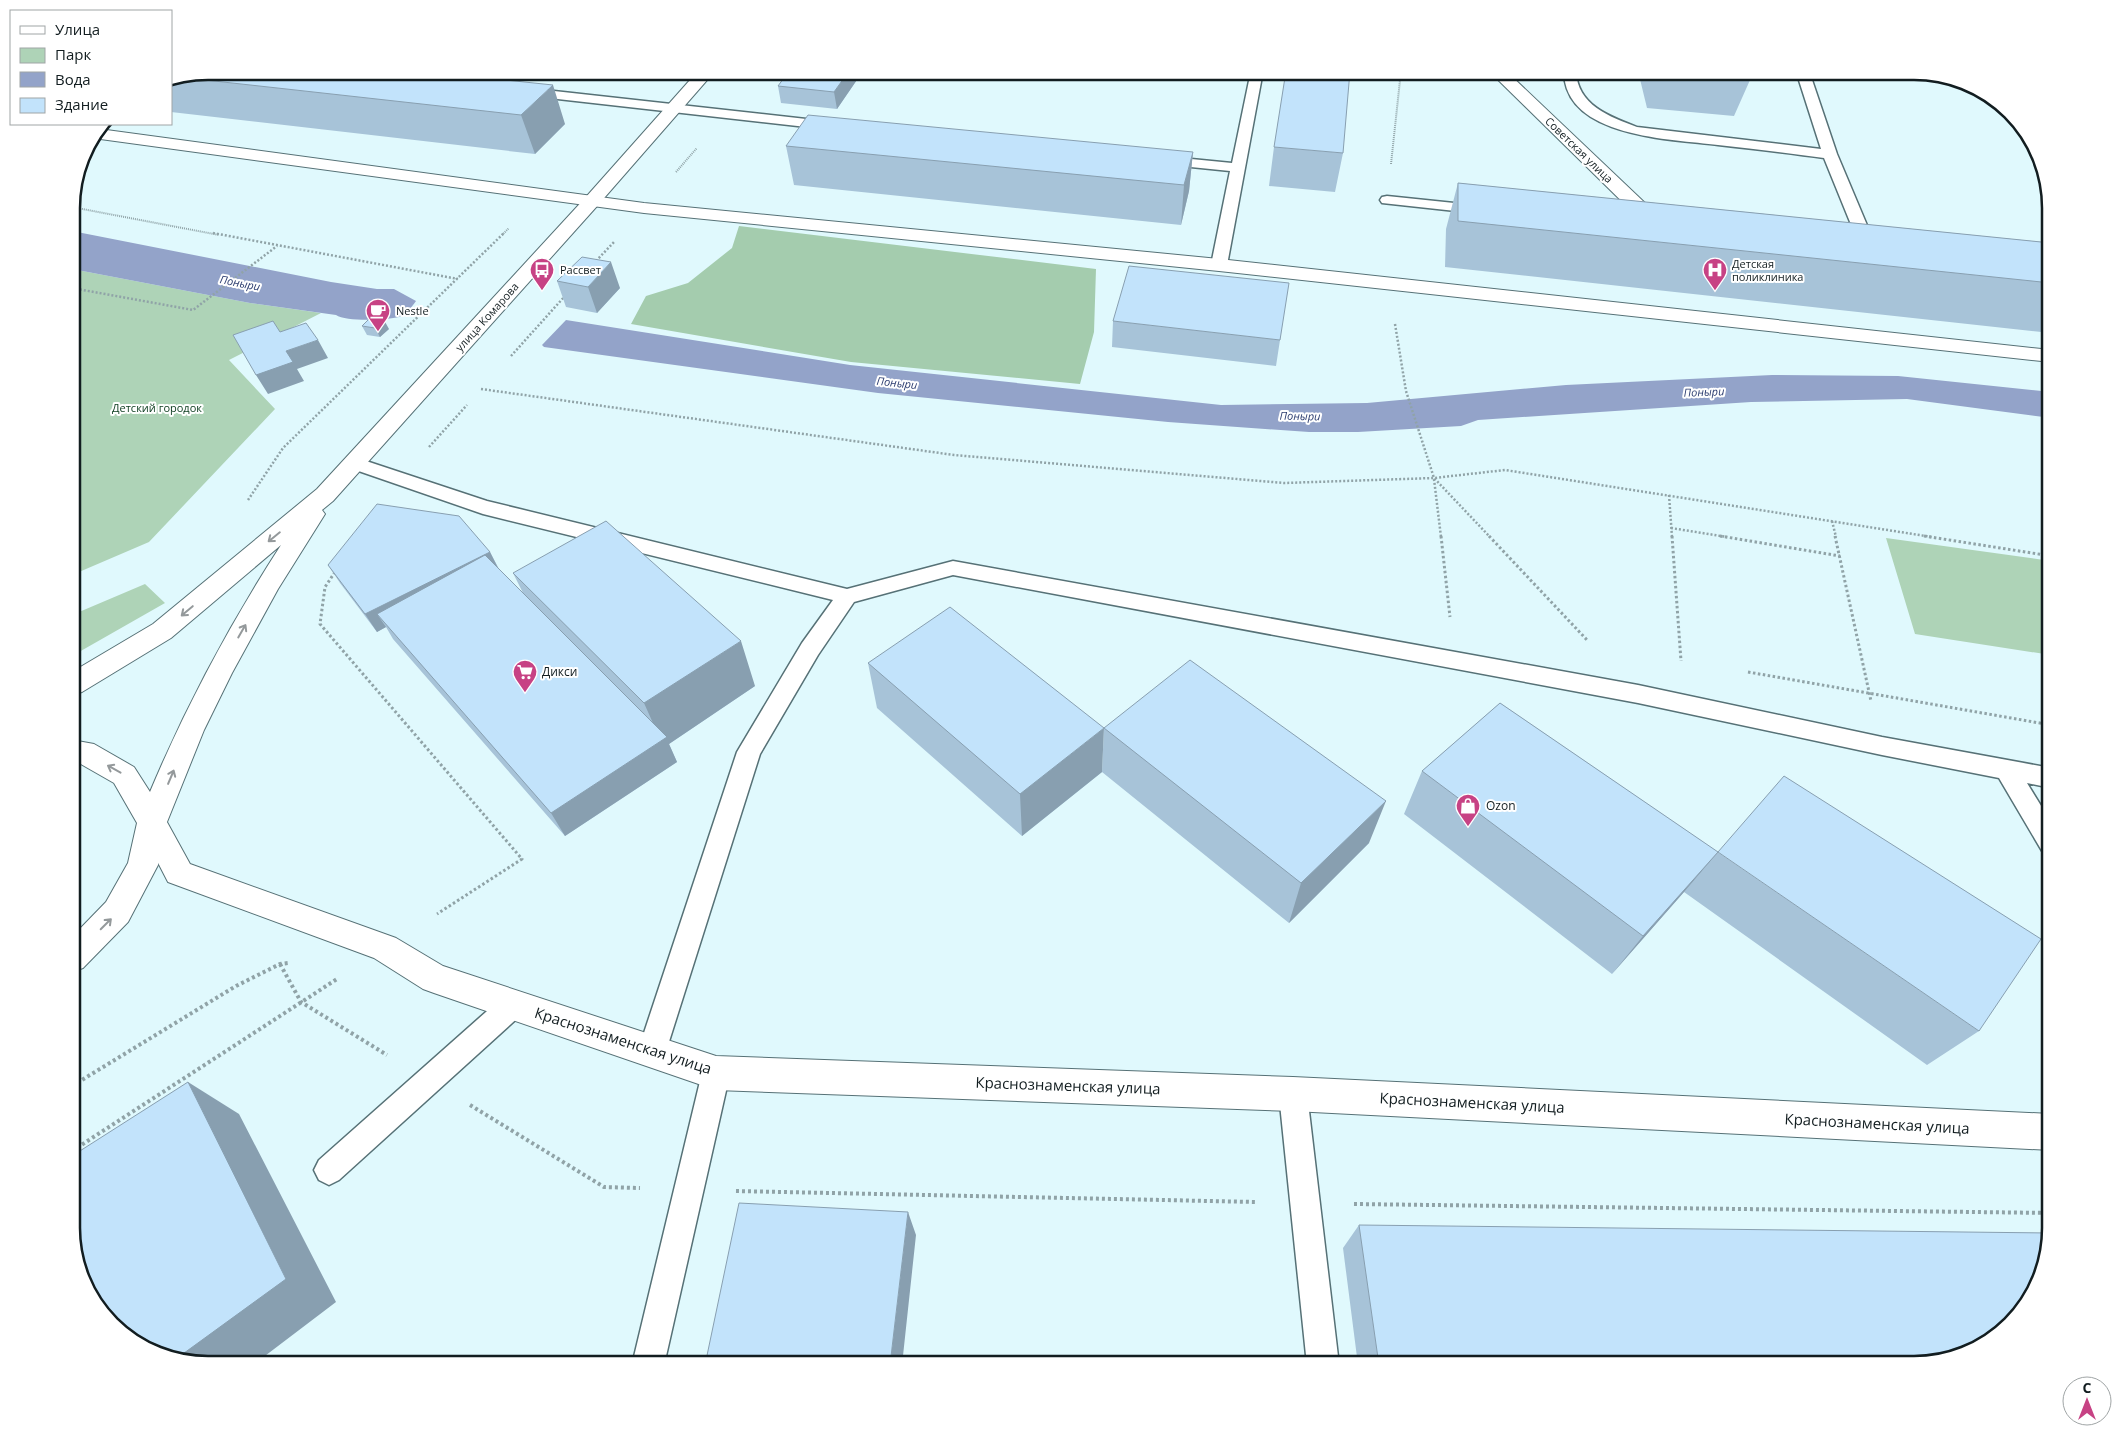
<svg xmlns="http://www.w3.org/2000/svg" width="2122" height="1436" font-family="'Open Sans',sans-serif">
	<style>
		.green { fill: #aed3b7 }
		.forest { fill: #a4ccae }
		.water { fill: #93a3c9 }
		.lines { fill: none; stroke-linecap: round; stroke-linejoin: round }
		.lane-casing { stroke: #567176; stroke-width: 3 }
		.street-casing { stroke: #567176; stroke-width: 2 }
		.secondary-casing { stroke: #567176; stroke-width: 2 }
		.path-far3 { stroke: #90a3a7; stroke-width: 2; stroke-dasharray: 1 1; stroke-linecap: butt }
		.path-far2 { stroke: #90a3a7; stroke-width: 2.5; stroke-dasharray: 2 2; stroke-linecap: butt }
		.path-far1 { stroke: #90a3a7; stroke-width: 3; stroke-dasharray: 2.5 2.5; stroke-linecap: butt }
		.path { stroke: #90a3a7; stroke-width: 4; stroke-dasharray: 3 3; stroke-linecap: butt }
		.lane { fill: #fff; fill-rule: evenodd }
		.street { fill: #fff; fill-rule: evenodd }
		.secondary { fill: #fff; fill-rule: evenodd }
		.wall { fill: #a7c3d8 }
		.shaded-wall { fill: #889fb0 }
		.building { fill: #c2e3fb; stroke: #889fb0 }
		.oneway { stroke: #94999b }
		.labels { text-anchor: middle; stroke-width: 4; stroke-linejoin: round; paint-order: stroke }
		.far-street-label { font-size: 11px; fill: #121d20; stroke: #fff }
		.far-poi-label { font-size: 11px; fill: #121d20; stroke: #fff; text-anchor: start }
		.far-water-label { font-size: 11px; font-style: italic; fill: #2b3c6f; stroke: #fff }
		.far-park-label { font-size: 11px; fill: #114023; stroke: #fff }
		.poi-label { font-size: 12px; fill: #121d20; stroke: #fff; text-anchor: start }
		.near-street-label { font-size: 15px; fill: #121d20; stroke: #fff }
		.rim { fill: none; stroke: #121d20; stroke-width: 2.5 }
	</style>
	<rect width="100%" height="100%" fill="#e0f9fd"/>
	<path class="green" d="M72 269 250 303 321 313 229 360 275 409 149 542 72 575Z
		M1886 538 2044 560 2051 577V655L1915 634Z
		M145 584 165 603 72 656V615Z"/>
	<path class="forest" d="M739 226 1096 269 1094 332 1080 384 851 362 631 324 646 296 688 283 732 248Z"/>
	<path class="water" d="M72 231 331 282 377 289H394L416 301C412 307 406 314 399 317 387 320 346 322 336 315L250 303 72 269Z
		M566 320 850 365 1221 405 1367 403 1566 385 1772 375 1898 376 2051 392V418L1907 399 1751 402 1478 420 1461 426 1358 432H1309L1168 422 878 393 544 347 542 345Z"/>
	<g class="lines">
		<defs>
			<path id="lane" d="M485 71H499L479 90H469L467 87Z
				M1251 71H1263L1227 265 1225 268H1213L1211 265 1230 171 1161 164 1156 163 1154 160 1156 157 1161 156 1232 163Z
				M1564 71H1576C1577 105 1610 117 1637 127L1821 149 1796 71H1809L1837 154 1877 249 1874 252H1864L1861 249 1824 158C1789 153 1754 149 1718 145 1672 139 1564 138 1564 71Z
				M527 88 833 122 840 126 833 130 522 95 520 92Z
				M1387 196 1483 206 1488 207 1490 210 1488 213 1483 214 1382 203 1380 200 1382 197Z
				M354 457 487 501 847 589 953 561 1638 685 1882 737 2051 768V788L2027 783 2051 822V854L2042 851 1999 778 1882 755 1638 703 953 575 854 602 818 655 760 754 666 1051 662 1060 652 1064 642 1060 638 1051 737 752 802 643 833 600 483 514 347 467 345 463 347 459Z
				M513 992 522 996 526 1005 522 1014 339 1180 329 1185 319 1180 314 1170 319 1160 504 996Z
				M716 1059 726 1063 730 1073 664 1365H632L702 1073 706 1063Z
				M1293 1080 1303 1084 1307 1094 1339 1365H1307L1279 1094 1283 1084Z"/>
			<path id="street" d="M1489 71H1506L1665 222 1667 226 1665 230 1658 232 1651 230Z
				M99 129 644 203 1219 259 2051 350V362L1219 271 644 213 93 138Z
				M152 810 162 813 190 864 396 938 443 966 716 1056 1293 1077 2051 1114V1150L1293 1111 716 1090 434 993 423 989 374 958 168 882 137 822 142 813Z"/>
			<path id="secondary" d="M698 71H715L598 205 333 501 322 510 325 514 278 589 232 673 204 730 167 822 158 865 128 922 83 968 72 972V937L106 902 128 863 137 823 114 783 79 763 72 762V740L94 744 134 767 150 792C186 706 230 624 281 545L171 638 82 692 72 695V672L153 624 317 489 586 197Z"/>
		</defs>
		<use href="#lane" class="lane-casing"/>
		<use href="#street" class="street-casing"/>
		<use href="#secondary" class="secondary-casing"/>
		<path class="path-far3" d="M754 80 762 71
			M1391 164 1401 71
			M676 172 697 148
			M72 207 219 235
			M502 235 509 228"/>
		<path class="path-far2" d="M213 233 458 279
			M596 261 614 242
			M72 288 193 310 277 246
			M1395 324 1406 391 1434 478 1490 537
			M511 356 565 296
			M481 389 954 455 1284 483 1434 478 1505 470 1932 537
			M429 447 467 405
			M1434 479 1441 537
			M1669 495 1672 537
			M248 500 283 448 504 233
			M1832 521 1836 537
			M1671 528 1727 537"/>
		<path class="path-far1" d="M1441 536 1450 617
			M1489 536 1588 641
			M1672 536 1681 661
			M1720 536 1840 556
			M1835 536 1871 701
			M1924 536 2051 556
			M335 572 325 587 320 624 522 859 437 914
			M1748 672 2051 725"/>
		<path class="path" d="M280 964 301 1002 387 1055
			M72 1086 236 986 280 964 288 963
			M470 1105 604 1187 640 1188
			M72 1151 337 979
			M736 1191 1257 1202
			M1354 1204 2051 1213"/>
		<use href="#lane" class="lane"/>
		<use href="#street" class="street"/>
		<use href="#secondary" class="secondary"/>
	</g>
	<path class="wall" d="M208 71H420L565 124 535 154 171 112V78Z
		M863 71 837 109 781 103 778 86Z
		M1638 71H1754L1734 116 1647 108Z
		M786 146 1193 152 1189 191 1181 225 794 185Z
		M1274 147 1343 153 1335 192 1269 186Z
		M1458 183 2051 243V333L1445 267 1446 229Z
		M557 281 620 288 597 313 566 307Z
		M1113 321 1280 340 1276 366 1112 347Z
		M362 326 389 329 380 337 367 335Z
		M490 552 499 569 523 593 513 573 755 686 669 744 677 762 565 836 393 639 386 627 377 632 340 583 328 565Z
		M868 663 1102 772 1022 836 877 708Z
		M1500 703 1979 1031 1927 1065 1684 892 1612 974 1404 814 1422 771Z
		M1104 728 1369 843 1289 923 1102 772Z
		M1359 1225 1915 1365H1358L1343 1248Z"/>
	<path class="shaded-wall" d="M849 71H863L837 109 834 92Z
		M553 85 565 124 535 154 521 115Z
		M1193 152 1189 191 1181 225 1184 185Z
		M611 262 620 288 597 313 588 287Z
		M384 320 389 329 380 337 375 328Z
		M318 340 328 358 297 369 304 381 268 394 256 375 286 351Z
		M490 552 499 570 377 614 386 627 377 632 365 614Z
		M741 641 755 686 669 744 677 762 565 836 551 813 661 741 644 703Z
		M1104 728 1102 772 1022 836 1020 794Z
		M1386 801 1369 843 1289 923 1301 883Z
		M1718 852 1684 892 1612 974 1643 936Z
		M188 1082 239 1114 336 1302 253 1365H208L180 1356Z
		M908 1212 916 1235 902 1365H890Z"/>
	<path class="building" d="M208 71H420L553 85 521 115 178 77Z
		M789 71H849L834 92 778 86Z
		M1286 71H1350L1343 153 1274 147Z
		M808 115 1193 152 1184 185 786 146Z
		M1458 183 2051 243V283L1458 221Z
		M582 257 611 262 588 287 557 281Z
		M1129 266 1289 283 1280 340 1113 321Z
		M370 318 384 320 375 328 362 326Z
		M273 321 280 332 306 323 318 340 286 351 293 362 256 375 233 335Z
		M377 504 459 516 490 552 365 614 328 565Z
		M606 521 741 641 644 703 513 573Z
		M485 555 667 737 551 813 377 614Z
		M950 607 1104 728 1020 794 868 663Z
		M1190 660 1386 801 1301 883 1104 728Z
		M1500 703 1718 852 1643 936 1422 771Z
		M1784 776 2041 939 1979 1031 1718 852Z
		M188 1082 286 1279 180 1356 132 1342 89 1296 72 1237V1156Z
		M739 1203 908 1212 890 1365H705Z
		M1359 1225 2049 1233 2028 1304 1975 1351 1915 1365H1379Z"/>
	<defs><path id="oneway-shaft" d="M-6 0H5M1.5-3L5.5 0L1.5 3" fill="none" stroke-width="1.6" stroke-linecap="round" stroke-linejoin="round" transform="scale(1.25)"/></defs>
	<g class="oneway">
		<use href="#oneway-shaft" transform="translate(274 537) rotate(141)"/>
		<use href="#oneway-shaft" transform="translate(187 611) rotate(140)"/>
		<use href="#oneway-shaft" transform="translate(242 631) rotate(-60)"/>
		<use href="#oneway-shaft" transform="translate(114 769) rotate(-151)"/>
		<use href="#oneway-shaft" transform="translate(171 777) rotate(-67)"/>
		<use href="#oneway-shaft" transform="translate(106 924) rotate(-45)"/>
	</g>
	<defs>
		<symbol id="bus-pin" viewBox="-11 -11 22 30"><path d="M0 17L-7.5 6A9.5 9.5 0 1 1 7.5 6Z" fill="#c74284" stroke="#fff"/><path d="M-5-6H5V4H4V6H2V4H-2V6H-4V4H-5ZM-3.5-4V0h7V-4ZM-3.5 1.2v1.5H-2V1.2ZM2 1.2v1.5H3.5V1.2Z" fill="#fff"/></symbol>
		<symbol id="hospital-pin" viewBox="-11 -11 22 30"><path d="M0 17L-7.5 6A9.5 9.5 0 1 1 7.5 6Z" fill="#c74284" stroke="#fff"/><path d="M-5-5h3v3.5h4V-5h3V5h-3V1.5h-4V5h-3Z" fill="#fff"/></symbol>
		<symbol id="cafe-pin" viewBox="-11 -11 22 30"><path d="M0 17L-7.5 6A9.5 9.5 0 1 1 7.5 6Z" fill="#c74284" stroke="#fff"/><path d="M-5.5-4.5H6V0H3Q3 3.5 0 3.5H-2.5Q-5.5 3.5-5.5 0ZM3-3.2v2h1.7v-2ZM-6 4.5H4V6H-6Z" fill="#fff"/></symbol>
		<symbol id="supermarket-pin" viewBox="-11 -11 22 30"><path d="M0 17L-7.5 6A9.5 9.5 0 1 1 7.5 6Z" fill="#c74284" stroke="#fff"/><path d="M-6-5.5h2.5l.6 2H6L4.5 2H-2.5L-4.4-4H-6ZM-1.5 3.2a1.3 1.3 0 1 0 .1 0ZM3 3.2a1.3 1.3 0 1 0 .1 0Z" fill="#fff"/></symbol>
		<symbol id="shop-pin" viewBox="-11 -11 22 30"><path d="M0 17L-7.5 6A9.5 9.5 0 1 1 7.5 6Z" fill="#c74284" stroke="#fff"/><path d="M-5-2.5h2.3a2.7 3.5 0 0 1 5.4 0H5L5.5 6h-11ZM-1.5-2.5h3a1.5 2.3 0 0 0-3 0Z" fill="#fff"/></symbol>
	</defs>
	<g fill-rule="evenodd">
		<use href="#bus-pin" x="528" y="256" width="28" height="38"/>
		<use href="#hospital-pin" x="1701" y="256" width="28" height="38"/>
		<use href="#cafe-pin" x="364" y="297" width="28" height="38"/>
		<use href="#supermarket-pin" x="511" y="658" width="28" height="38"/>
		<use href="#shop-pin" x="1454" y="792" width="28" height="38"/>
	</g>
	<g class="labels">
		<g class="far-street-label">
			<text transform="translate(1579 150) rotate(44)" y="4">Советская улица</text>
			<text transform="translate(487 317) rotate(-48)" y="4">улица Комарова</text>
		</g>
		<g class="far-poi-label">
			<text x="1732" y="268">Детская<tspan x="1732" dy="13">поликлиника</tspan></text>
			<text x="560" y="274">Рассвет</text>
			<text x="396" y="315">Nestle</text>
		</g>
		<g class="far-water-label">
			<text transform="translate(240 283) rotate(11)" y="4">Поныри</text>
			<text transform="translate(897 383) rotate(6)" y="4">Поныри</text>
			<text transform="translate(1704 392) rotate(-2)" y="4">Поныри</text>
			<text transform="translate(1300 416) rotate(1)" y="4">Поныри</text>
		</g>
		<g class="far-park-label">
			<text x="157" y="412">Детский городок</text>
		</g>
		<g class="poi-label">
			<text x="542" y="676">Дикси</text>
			<text x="1486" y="810">Ozon</text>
		</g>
		<g class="near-street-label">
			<text transform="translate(623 1041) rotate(18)" y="5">Краснознаменская улица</text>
			<text transform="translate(1068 1086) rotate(2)" y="5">Краснознаменская улица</text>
			<text transform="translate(1472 1103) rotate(3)" y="5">Краснознаменская улица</text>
			<text transform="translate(1877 1124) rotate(3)" y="5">Краснознаменская улица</text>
		</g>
	</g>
	<path d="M0 0H2122V1436H0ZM208 80H1914A128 128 0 0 1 2042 208V1228A128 128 0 0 1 1914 1356H208A128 128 0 0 1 80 1228V208A128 128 0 0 1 208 80Z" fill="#fff" fill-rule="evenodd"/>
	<path class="rim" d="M208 80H1914A128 128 0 0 1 2042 208V1228A128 128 0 0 1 1914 1356H208A128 128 0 0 1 80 1228V208A128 128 0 0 1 208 80Z"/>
	<rect x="10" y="10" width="162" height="115" fill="#ffffff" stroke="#a0a5a6"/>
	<rect x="20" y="26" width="25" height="8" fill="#ffffff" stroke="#a0a5a6"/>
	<text x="55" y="35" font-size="15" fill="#121d20">Улица</text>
	<rect x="20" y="48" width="25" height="15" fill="#aed3b7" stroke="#a0a5a6"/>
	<text x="55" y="60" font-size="15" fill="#121d20">Парк</text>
	<rect x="20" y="72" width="25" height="15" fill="#93a3c9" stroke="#a0a5a6"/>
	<text x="55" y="85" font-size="15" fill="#121d20">Вода</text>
	<rect x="20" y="98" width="25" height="15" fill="#c2e3fb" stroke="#a0a5a6"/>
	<text x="55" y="110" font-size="15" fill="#121d20">Здание</text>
	<g transform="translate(2087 1401)"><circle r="24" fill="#ffffff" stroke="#a0a5a6"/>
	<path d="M0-4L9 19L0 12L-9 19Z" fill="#c74284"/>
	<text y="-8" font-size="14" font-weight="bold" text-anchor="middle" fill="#121d20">С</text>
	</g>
</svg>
